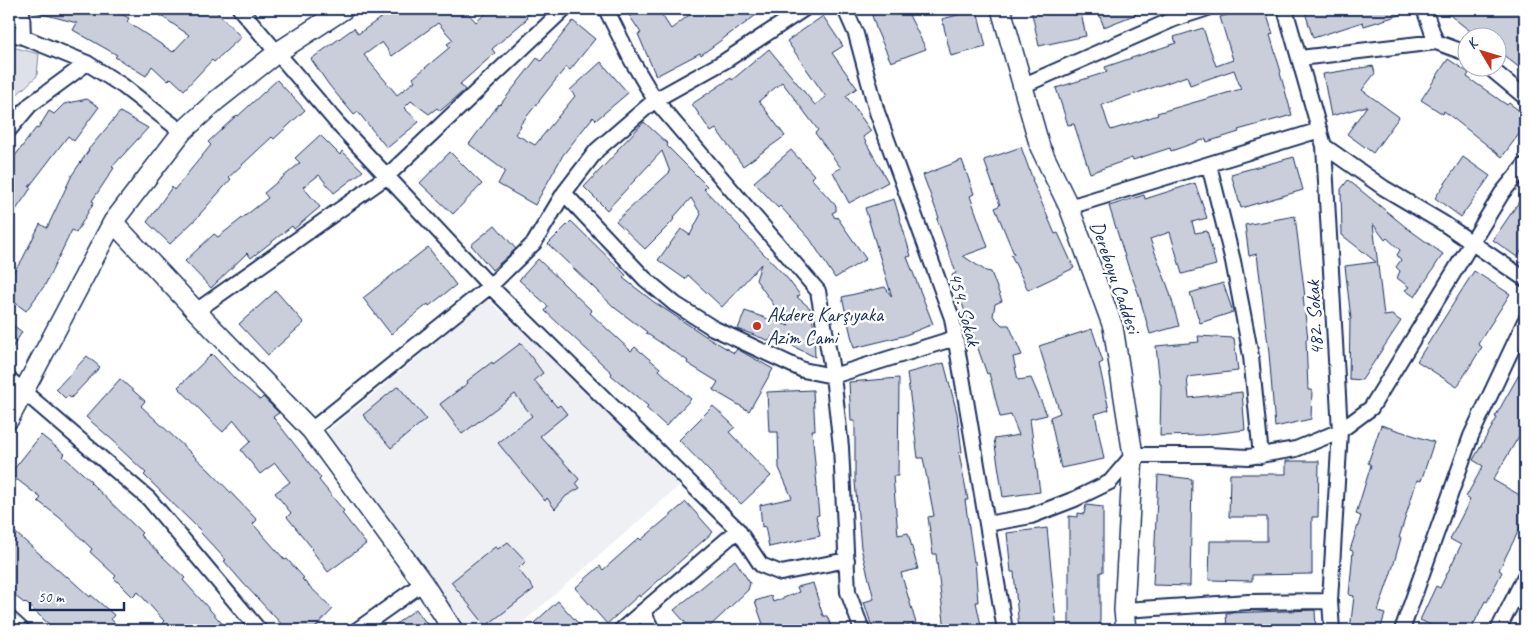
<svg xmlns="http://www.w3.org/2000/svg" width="1534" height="639" font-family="Caveat,sans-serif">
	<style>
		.built { fill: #eff0f4 }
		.green { fill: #dee1e7; stroke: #7c88a2 }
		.building { fill: #caceda; stroke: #1b2f5e; fill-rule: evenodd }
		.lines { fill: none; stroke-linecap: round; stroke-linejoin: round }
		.street-casing { stroke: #1b2f5e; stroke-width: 18 }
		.secondary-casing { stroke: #1b2f5e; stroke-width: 22 }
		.street { stroke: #fff; stroke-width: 14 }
		.secondary { stroke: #fff; stroke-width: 19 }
		.poi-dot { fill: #c8321e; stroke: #fff; stroke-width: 2 }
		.labels { text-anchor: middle; stroke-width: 5; stroke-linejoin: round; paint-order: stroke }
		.street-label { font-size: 20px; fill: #1b2f5e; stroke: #fff }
		.poi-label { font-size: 20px; fill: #1b2f5e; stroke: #fff; text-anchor: start }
	</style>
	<rect width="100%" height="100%" fill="#fff"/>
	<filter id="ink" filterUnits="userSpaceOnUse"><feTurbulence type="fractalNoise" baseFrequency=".02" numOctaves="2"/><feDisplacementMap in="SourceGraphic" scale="10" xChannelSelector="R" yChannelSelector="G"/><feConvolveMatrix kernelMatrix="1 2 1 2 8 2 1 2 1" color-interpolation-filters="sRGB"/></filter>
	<g filter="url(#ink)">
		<path class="built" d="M487 299 564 370 679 486 514 630H466L376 503 324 434 404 369Z"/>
		<path class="green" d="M9 46 39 54 37 76 10 101Z"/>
		<path class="building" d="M35 9H111L129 18 127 22 173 52 189 35 151 9H214L241 37 214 62 212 60 184 90 171 78 168 81 152 66 146 76 115 57 117 55 73 30 77 23 35 12Z
			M393 9H464L476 22 491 9H534L526 17 527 19 492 49 495 53 460 84 465 90 440 111 437 108 429 114 411 101 404 108 419 122 387 148 358 112 354 115 329 85 311 59 354 28 358 34ZM438 23 453 40 447 44 450 47 413 78 415 81 397 95 364 55 382 42 392 56Z
			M625 9H658L671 29 697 9H764L735 31V30L701 55 700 53 656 76 638 34 641 33Z
			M870 9H906L926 49 891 62 877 31Z
			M1031 9H1080L1086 36 1039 46Z
			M1097 9H1149L1104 27Z
			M1248 9H1265L1273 34 1270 35 1281 72 1280 73 1292 115 1238 130 1239 132 1207 142 1206 139 1171 151 1170 148 1133 160 1132 158 1090 173 1074 124 1068 125 1056 88 1107 72 1105 67 1176 43 1174 37 1203 28 1216 66 1233 60 1220 17ZM1234 70 1241 89 1157 113 1158 115 1111 130 1108 124 1102 105 1187 76 1190 85Z
			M1304 9H1412L1413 11 1364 26 1363 22 1313 38Z
			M1442 9H1525V72L1502 54 1496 59V38H1479Z
			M977 10 986 47 951 56 942 19Z
			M823 16 843 46 832 53 857 88 846 96 871 131 863 137 888 182 849 203 833 172 841 168 815 133 818 130 782 82 759 101 785 136 743 166 716 129 711 132 692 104 731 78 732 80 769 49 815 105 826 97 787 41Z
			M573 21 595 39 570 70 566 67 520 125 521 126 515 134 535 145 575 96 570 90 601 62 628 93 596 120 593 117 563 155 535 205 498 184 505 171 469 144 499 104 500 105 537 58 541 61Z
			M1448 59 1469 73 1467 77 1507 105 1509 103 1525 115V126L1502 157 1444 111 1443 114 1421 100Z
			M1373 66 1375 73 1362 90 1399 117 1373 153 1347 134 1367 106 1331 116 1323 74Z
			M277 80 305 110 274 139 272 137 229 177 231 179 200 214V215L170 244 147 222 172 187 174 190 211 145 208 142 237 115 238 116Z
			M87 99 99 107 74 141 68 136 29 187 31 188 9 220V164L36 128 38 129 49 111 54 114 64 104Z
			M120 112 148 128 112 167 114 168 92 201 94 202 76 233 72 230 45 285 26 311 9 298V278L22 260 40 224 47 228 72 175 89 150H88Z
			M644 122 668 144 667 146 707 186 704 189 741 228 740 229 787 278 800 295 797 297 810 308 814 328 815 357 772 336 770 341 738 329 745 311 789 326 756 280 761 264 722 307 688 275 685 279 658 260 681 229 690 235 701 214 691 198 673 218 674 219 671 223 645 249 616 221 670 172 662 151 607 210 584 187 618 151 617 150Z
			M320 135 340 155 342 151 363 171 334 193 319 175 303 187 320 207 294 229 292 226 251 258 247 253 211 288 185 261 214 234 218 237 268 198 264 193 300 163 295 158Z
			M1021 147 1033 180H1032L1055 234 1058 233 1074 268 1028 290 1011 255 1014 254 995 208 1000 205 984 160Z
			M791 150 814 175 811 178 836 206V211L832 213 835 218 837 217 866 259 835 278 810 239 780 206 778 208 754 182Z
			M450 152 482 184 453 214 420 183Z
			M1294 157 1303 190 1241 208 1231 174Z
			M1463 157 1490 176 1461 217 1435 198Z
			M962 160 974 194 970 196 988 247 963 256 986 271 991 272 1002 301 995 304 993 316 1002 325H1009L1022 355 1013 357 1018 380 1031 378 1047 415 1030 419 1040 492 1003 497 994 439 1019 435 1011 415 1000 417 989 373 987 374 952 275 956 273 937 219 939 218 923 175Z
			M1348 180 1407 228 1443 254 1415 297 1405 290 1409 287 1397 278 1400 271 1396 267 1401 260 1397 255 1400 250 1387 238 1385 240 1373 224 1384 316 1392 315 1401 321 1362 380 1349 379 1350 319H1351L1345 266 1376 262 1342 235 1341 189Z
			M1195 183 1207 218 1192 222 1195 233 1207 231 1216 265 1182 274 1170 232 1150 239 1169 290 1179 326 1150 334 1139 295 1128 266 1109 206 1144 195 1145 199Z
			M1525 193V246L1517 257 1493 240Z
			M894 199 911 256 907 257 933 324 903 336 854 348 842 297 885 287 892 297 865 208Z
			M1295 216 1305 297H1303L1308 339H1306L1308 390H1312L1311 419 1275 427 1269 353 1257 254 1249 256 1245 225Z
			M571 221 626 275 623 278 654 302 704 335 734 353 737 349 773 369 749 411 713 390 718 382 687 363 688 361 646 333 647 332 615 308 548 244Z
			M495 225 516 249 492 270 471 245Z
			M428 247 456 285 429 306 428 304 391 334 363 298Z
			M538 259 592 311 590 313 631 351 635 347 660 368 659 370 691 399 666 426 646 408 648 406 611 375 612 373 545 311 548 306 519 280Z
			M1474 271 1510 294 1478 344 1482 347 1457 387 1417 361Z
			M1223 283 1233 312 1200 323 1190 293Z
			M276 291 304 323 268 355 239 324Z
			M9 322 22 332 9 353Z
			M1092 329 1103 362 1099 364 1109 410 1095 414 1104 459 1061 468 1050 417 1060 413 1039 346Z
			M1198 336 1234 338 1238 371 1187 377 1189 398 1242 392 1245 430 1202 435 1160 436 1161 384H1160L1156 346 1199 342Z
			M521 343 543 373 534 380 557 407 560 405 567 414 540 436 579 479 576 483 580 488 566 496 555 509 547 498 545 501 498 443 532 416 515 394 462 434 440 404 468 383 467 381 492 362 493 364Z
			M212 354 236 380 260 400 263 397 279 413 273 417 321 478 319 480 344 511 342 513 366 544 328 572 311 549 312 548 287 517 291 513 275 493 290 482 275 463 260 474 241 450 251 441 234 420 223 432 210 420 178 387Z
			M87 356 100 367 71 398 68 396 65 398 56 389Z
			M944 363 957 413 962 452 959 453 968 500H965L974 562 975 561 978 602H976L982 630H945L936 554H933L928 517 934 516 923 458H918L907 373Z
			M1525 364V426L1493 480 1525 498V518L1499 570 1502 572 1487 602 1485 601 1471 630H1441L1420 620 1436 586 1440 588 1461 545 1450 539 1470 500 1466 497 1483 466 1473 460 1497 418 1495 417Z
			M899 378 898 476H893L898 535 908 533 918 569 901 573 916 623 894 630H873L864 602 874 599 861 548 855 482V421H851L849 382Z
			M120 379 145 401 141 406 209 470 257 520 253 524 285 560 287 559 304 578 302 579 333 609 313 630H287L243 583 224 561 226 560 200 532 201 531 144 475 146 473 116 445 117 444 86 417Z
			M398 386 426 419 391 448 363 415Z
			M813 390 815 430H812L817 486H816L819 515 816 516 820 536 769 547 765 526 762 527 760 505 792 498 779 468 778 432H769L767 392Z
			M713 406 735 427 729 432 771 476 741 504 679 440Z
			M1381 425 1434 442 1421 481 1417 480 1399 538H1401L1392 570 1378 611 1385 614 1380 630H1350L1354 596 1349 595 1353 551 1350 550 1361 516 1356 514 1371 465 1368 463Z
			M41 435 65 454 63 456 91 481 90 482 142 533 140 535 185 578 183 580 228 630H169L162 623 164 621 138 592 133 597 114 578 116 576 90 552 92 549 60 518 38 501 41 498 10 474Z
			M1286 461H1319L1318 517H1312V574L1252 575V581L1209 580 1210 541H1267V517H1229L1230 474H1286Z
			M1158 475 1192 479 1190 586 1153 585Z
			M686 502 713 532 640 597 639 595 607 624 575 588 600 566 603 570 639 538 641 540Z
			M1086 505 1103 507V572H1100V628L1069 629V516L1078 517V513L1084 514Z
			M9 527 66 577 67 576 90 597 91 595 114 615 111 619 122 630H55L25 602 24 603 15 596 16 594 9 588Z
			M1047 528 1057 630H1019L1014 572H1011L1007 533Z
			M508 542 526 561 518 569 534 589 486 626 451 582 495 547 498 549Z
			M735 560 750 583 748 590 706 630H692L674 610Z
			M813 583 823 616H827L832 628 824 630H814L813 627 804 630H765L755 601 771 596 773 602 799 592 797 587Z
			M558 601 584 630H541L534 623Z
			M416 609 431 630H388Z
			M1315 610 1316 630H1227L1226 613Z"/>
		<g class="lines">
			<defs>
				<path id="street" d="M22 9 23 37
					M240 9 338 124 490 286 738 530 621 630
					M606 9 632 61 655 100 818 291 833 376 841 447 848 592 862 630
					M845 9 856 34 877 112 952 318 1005 630
					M1285 9 1324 146 1340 431 1330 601 1332 630
					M1424 9 1436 42
					M9 33 23 37 87 63 123 86 182 132
					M1300 58 1436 42 1466 53
					M1490 68 1525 97
					M1022 86 1174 19 1205 9
					M9 130 30 105 87 63
					M1324 146 1384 188 1443 223 1525 279
					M1209 165 1233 261 1251 356 1261 456
					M564 193 645 279 675 304 713 328 803 370 833 376 955 338
					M1069 207 1320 130
					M196 311 386 177 564 9
					M9 379 149 499 259 630
					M311 430 490 286 534 243 564 193 597 150 655 100 725 61 804 9
					M987 524 1031 516 1075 499 1110 482 1133 455H1209L1248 457 1296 449 1340 431 1371 408 1502 193 1525 165
					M738 530 761 565 781 573 847 560
					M1124 610 1249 602 1330 601
					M643 611 652 630
					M9 618 22 630
					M357 630 423 583
					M1402 630 1471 436 1525 321
					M1498 630 1525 576"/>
				<path id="secondary" d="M1001 9 1040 147 1069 207 1113 327 1133 455 1124 610 1126 630
					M113 222 196 311 311 430 423 583 453 630
					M9 419 113 222 182 132 217 100 278 52 344 9"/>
			</defs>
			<use href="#street" class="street-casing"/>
			<use href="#secondary" class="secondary-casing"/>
			<use href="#street" class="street"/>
			<use href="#secondary" class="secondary"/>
		</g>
	</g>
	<circle class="poi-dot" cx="757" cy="326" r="5"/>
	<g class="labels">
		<g class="street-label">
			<text transform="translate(1116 277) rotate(71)" y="7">Dereboyu Caddesi</text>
			<text transform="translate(965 309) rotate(75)" y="7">454. Sokak</text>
			<text transform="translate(1314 318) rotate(-93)" y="7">482. Sokak</text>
		</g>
		<g class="poi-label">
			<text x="767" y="321">Akdere Karşıyaka<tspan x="767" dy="23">Azim Cami</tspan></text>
		</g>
	</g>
	<rect width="1534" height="639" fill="none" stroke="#fff" stroke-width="30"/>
	<rect x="15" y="15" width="1504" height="609" fill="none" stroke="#1b2f5e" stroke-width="2" filter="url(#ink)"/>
	<g transform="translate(1482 52) rotate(308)"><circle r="24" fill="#ffffff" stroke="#a4acbf"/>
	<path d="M0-4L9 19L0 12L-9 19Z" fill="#c8321e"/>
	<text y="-8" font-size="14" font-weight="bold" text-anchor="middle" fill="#1b2f5e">K</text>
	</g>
	<path d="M30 602v8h94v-8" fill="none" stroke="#1b2f5e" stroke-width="2.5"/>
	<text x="38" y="602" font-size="15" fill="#1b2f5e" stroke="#ffffff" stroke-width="4" paint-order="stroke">50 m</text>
</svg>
